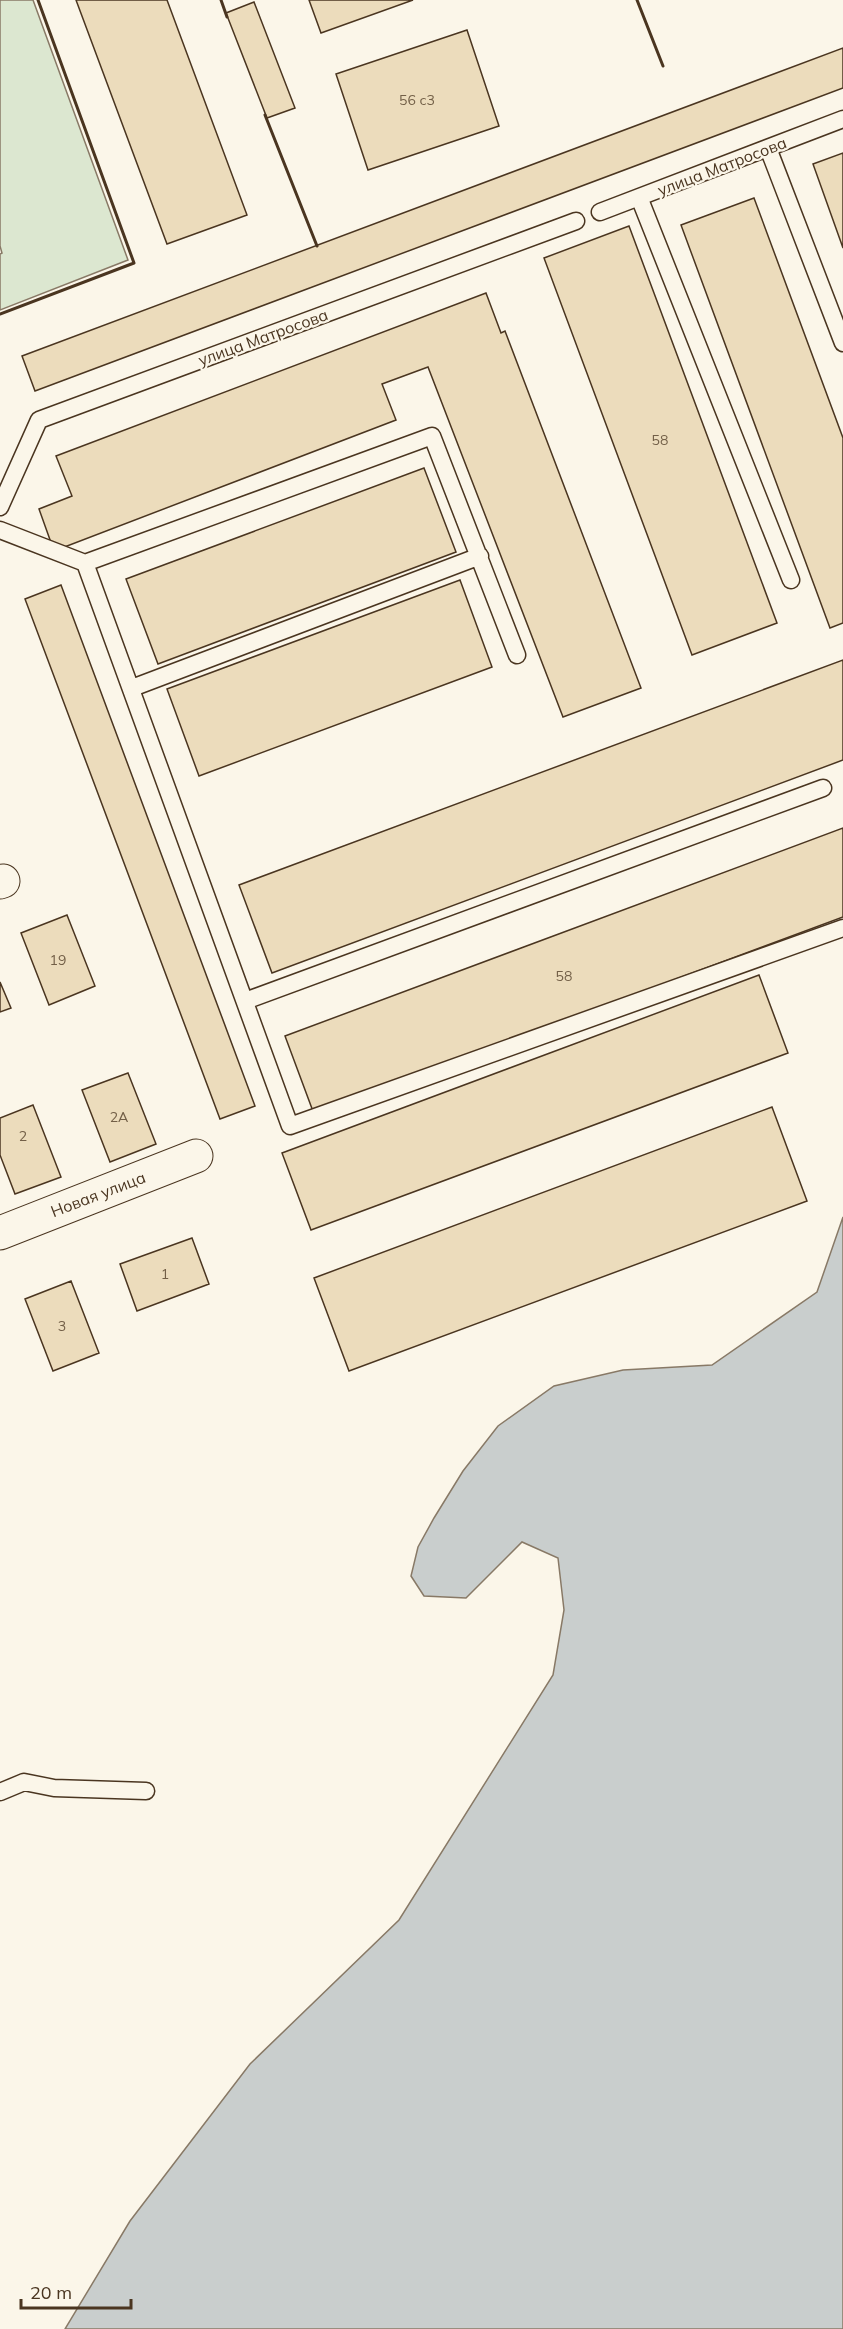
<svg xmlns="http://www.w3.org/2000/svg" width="843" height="2329" font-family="Mulish,sans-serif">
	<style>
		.green { fill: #dce7d0; stroke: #887966; stroke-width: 1.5 }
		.water { fill: #c9cecd; stroke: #887966; stroke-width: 1.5 }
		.building { fill: #ecdcbc; stroke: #4a3520; stroke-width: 1.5 }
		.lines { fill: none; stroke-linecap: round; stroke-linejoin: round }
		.service-casing { stroke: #4a3520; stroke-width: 19 }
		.minor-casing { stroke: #4a3520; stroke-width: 35 }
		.service { stroke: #fbf6e9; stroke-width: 16 }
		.minor { stroke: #fbf6e9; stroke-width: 33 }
		.wall { stroke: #4a3520; stroke-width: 3 }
		.labels { text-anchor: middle; stroke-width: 4.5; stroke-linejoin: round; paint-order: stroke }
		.number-label { font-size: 14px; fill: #725f47 }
		.street-label { font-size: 16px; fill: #4a3520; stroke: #fbf6e9 }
	</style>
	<rect width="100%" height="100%" fill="#fbf6e9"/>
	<path class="green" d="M0 0H33L128 260 0 310V254L2 253 0 246Z"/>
	<path class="water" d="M843 1217V2329H65L130 2221 250 2064 399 1920 553 1675 564 1610 558 1558 522 1542 466 1598 424 1596 411 1576 418 1547 434 1518 463 1471 498 1426 554 1386 623 1370 712 1365 817 1292Z"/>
	<path class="building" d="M76 0H167L247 215 167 244Z
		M309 0H413L321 33Z
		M254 2 295 108 267 118 226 13Z
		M467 30 499 126 368 170 336 74Z
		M843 48V88L35 391 22 356Z
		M843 153V248L813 164Z
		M754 198 843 438V623L830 628 681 225Z
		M629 226 777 623 692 655 544 258Z
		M486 293 501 333 505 331 641 688 563 717 428 367 382 384 396 420 54 551 39 509 72 496 56 456Z
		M424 468 456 552 158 664 126 579Z
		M460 580 492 667 199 776 167 689Z
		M61 585 255 1106 220 1119 25 599Z
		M843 660V760L272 973 239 885Z
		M843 828V917L314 1114 285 1036Z
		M67 915 95 986 49 1005 21 933Z
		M759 975 788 1053 311 1230 282 1153Z
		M0 982 11 1008 0 1012Z
		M128 1073 156 1144 110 1162 82 1090Z
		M33 1105 61 1177 15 1194 0 1155V1118Z
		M772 1107 807 1201 349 1371 314 1278Z
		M192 1238 209 1284 137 1311 120 1264Z
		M71 1281 99 1353 53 1371 25 1299Z"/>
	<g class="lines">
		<defs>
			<path id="service" d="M768 148 843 343
				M639 197 791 580
				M600 212 843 119
				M0 507 39 420 576 221
				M0 530 85 563 432 436 517 655
				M85 563 290 1126 843 928
				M132 688 480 556
				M245 1001 823 788
				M0 1792 24 1782 54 1788 146 1791"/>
			<path id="minor" d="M0 882 3 881
				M0 1233 196 1156"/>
		</defs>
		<use href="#service" class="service-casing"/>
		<use href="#minor" class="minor-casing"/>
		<use href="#service" class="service"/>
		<use href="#minor" class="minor"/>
		<path class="wall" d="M221 0 227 17
			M637 0 663 66
			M265 115 317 246
			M0 314 134 263 38 0"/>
	</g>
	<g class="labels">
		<g class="number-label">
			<text x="417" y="105">56 с3</text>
			<text x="660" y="445">58</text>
			<text x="58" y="965">19</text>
			<text x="564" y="981">58</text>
			<text x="119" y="1122">2А</text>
			<text x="23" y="1141">2</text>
			<text x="165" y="1279">1</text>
			<text x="62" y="1331">3</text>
		</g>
		<g class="street-label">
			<text transform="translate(722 166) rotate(-21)" y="6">улица Матросова</text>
			<text transform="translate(263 337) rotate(-20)" y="6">улица Матросова</text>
			<text transform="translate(98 1194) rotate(-21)" y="6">Новая улица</text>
		</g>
	</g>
	<path d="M21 2299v9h110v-9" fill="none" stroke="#4a3520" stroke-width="3"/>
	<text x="30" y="2299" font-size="18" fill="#4a3520" stroke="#fbf6e9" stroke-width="4.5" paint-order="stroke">20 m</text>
</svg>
